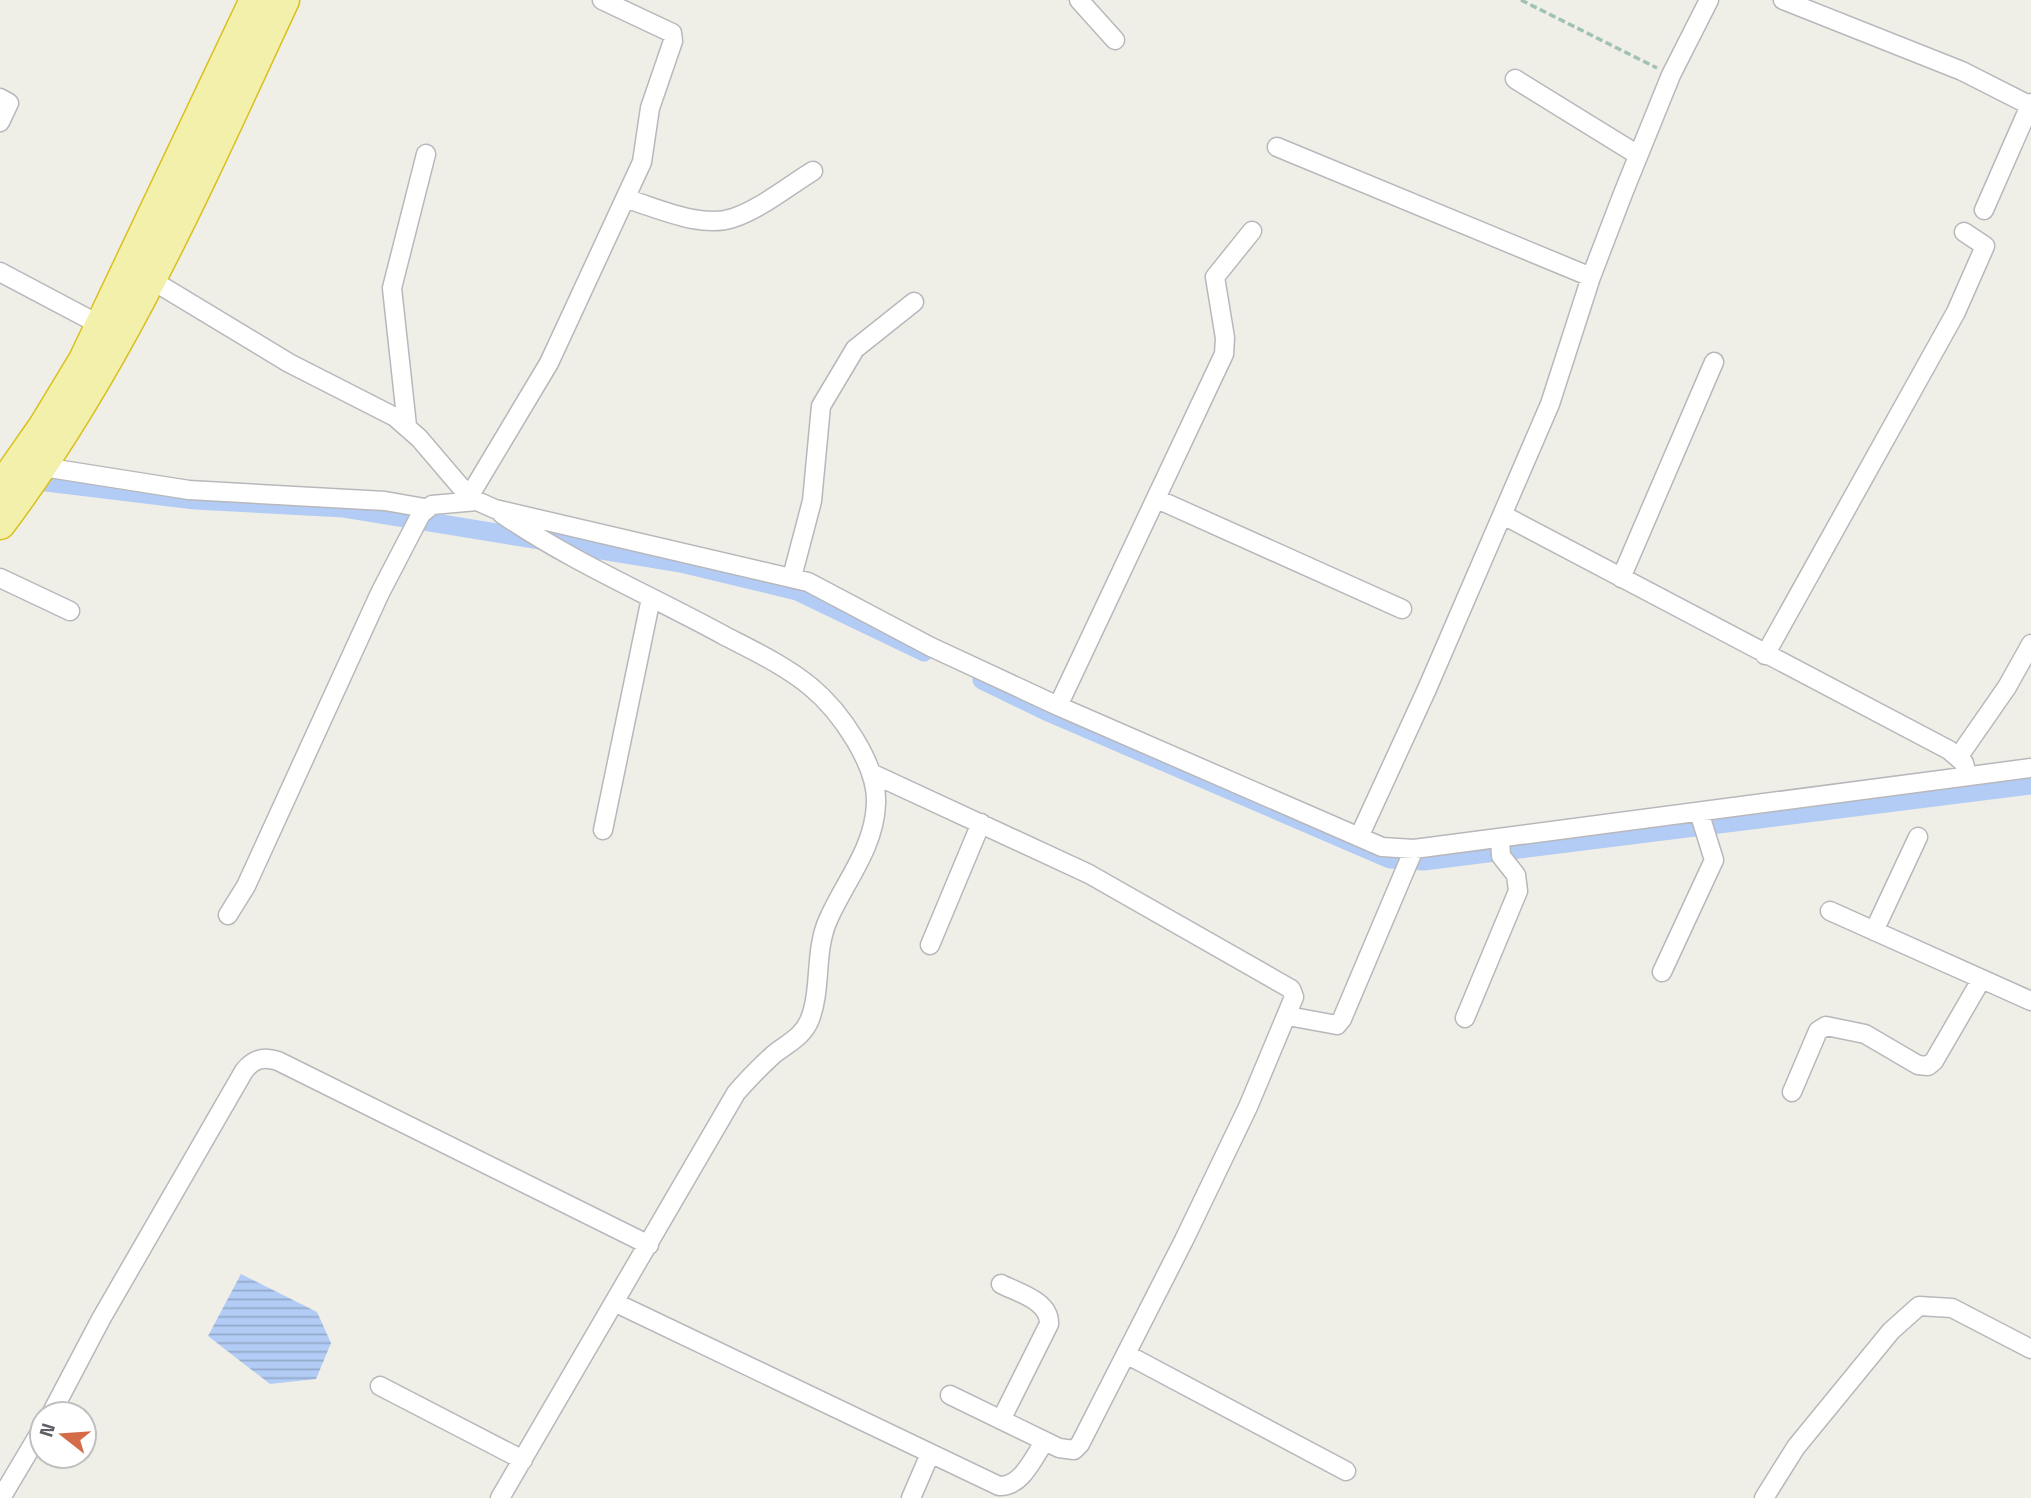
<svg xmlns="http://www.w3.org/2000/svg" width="2031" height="1498" font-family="'Titillium Web',sans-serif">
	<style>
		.water { fill: url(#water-rules) }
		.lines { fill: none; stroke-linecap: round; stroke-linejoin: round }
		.canal { stroke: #b2ccf5; stroke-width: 19 }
		.minor-casing { stroke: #b8b8bc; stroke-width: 21 }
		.trunk-casing { stroke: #dac01d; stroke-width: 33 }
		.path { stroke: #a1c2b0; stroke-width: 3.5; stroke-dasharray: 7 3.5; stroke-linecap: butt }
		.minor { stroke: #fff; stroke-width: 18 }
		.trunk { stroke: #f2f0aa; stroke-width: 30 }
	</style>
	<defs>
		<pattern id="water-rules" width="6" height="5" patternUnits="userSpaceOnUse" patternTransform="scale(1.75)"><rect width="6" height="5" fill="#b2ccf5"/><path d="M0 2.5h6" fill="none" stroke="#94a9ca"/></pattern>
	</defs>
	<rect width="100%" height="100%" fill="#efefe8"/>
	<path class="water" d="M241 1274 317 1312 331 1343 316 1379 270 1384 208 1336Z"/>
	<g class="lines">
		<path class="canal" d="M38 481 195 500 344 508 681 563 797 591 924 652
			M982 680 1046 711 1390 859 1424 861 2031 785"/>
		<defs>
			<path id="minor" d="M1079 0 1115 40
				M1783 0 1962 71 2031 106
				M1515 79 1638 155
				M0 98 9 103 0 122
				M1277 147 1591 277
				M627 199C658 208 701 229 733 218 759 210 790 185 813 171
				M1984 210 2031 103
				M0 272 102 326
				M150 279 289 363 395 417 419 438 460 486 477 501 495 509 808 582 931 647 1058 706 1382 847 1414 849 2031 768
				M407 426 392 288 426 154
				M43 467 189 490 385 501 425 508
				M470 495 549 363 642 162 650 108 673 41 672 33 602 0
				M1157 499 1402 609
				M1503 515 1949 750 1964 763 1967 776
				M792 577 812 501 821 406 855 349 914 302
				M0 578 70 611
				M1621 578 1714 362
				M1765 655 1956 312 1985 246 1964 232
				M1058 706 1224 354 1225 338 1215 277 1252 231
				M1959 756 2007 687 2031 644
				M871 773 1089 874 1291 989 1294 997 1248 1107 1184 1240 1080 1444 1074 1450 1059 1448 950 1395
				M603 830 651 598
				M1359 837 1427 689 1550 404 1591 277 1624 191 1671 75 1709 0
				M1830 911 2031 1001
				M228 915 246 886 380 593 421 514 432 505 477 501
				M1874 931 1918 837
				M930 945 981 823
				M1662 972 1714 860 1699 812
				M1288 1016 1337 1025 1342 1019 1414 849
				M1465 1018 1518 891 1516 875 1501 856 1500 838
				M1792 1092 1818 1031 1826 1026 1865 1034 1918 1065 1928 1066 1934 1061 1981 980
				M616 1303 999 1486C1022 1487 1033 1458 1045 1441
				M1126 1354 1346 1471
				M380 1386 523 1460
				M51 1414 101 1319 244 1071C253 1059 263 1056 278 1061L649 1245
				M1001 1420 1049 1324C1050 1301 1019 1293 1001 1284
				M1 1498 42 1429
				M500 1498 736 1093C748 1079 760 1067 773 1055 788 1043 803 1037 810 1019 822 987 814 952 828 920 845 881 874 849 876 804 878 765 840 711 811 687 786 666 754 651 725 636 650 595 572 562 502 514
				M911 1498 930 1454
				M1764 1498 1796 1447 1891 1331 1919 1306 1952 1308 2031 1349"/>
			<path id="trunk" d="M0 489 44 426 84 360 255 0
				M0 524C120 365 200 180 284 0"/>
		</defs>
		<use href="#minor" class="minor-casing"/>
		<use href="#trunk" class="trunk-casing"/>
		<path class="path" d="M1521 0 1657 68"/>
		<use href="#minor" class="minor"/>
		<use href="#trunk" class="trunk"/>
	</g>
	<g transform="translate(63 1435) rotate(287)"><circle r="33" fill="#ffffff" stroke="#bfc0c2" stroke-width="2"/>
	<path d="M0-5L12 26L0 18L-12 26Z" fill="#d56c49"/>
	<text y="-10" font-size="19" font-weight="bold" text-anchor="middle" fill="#5f6166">N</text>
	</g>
</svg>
